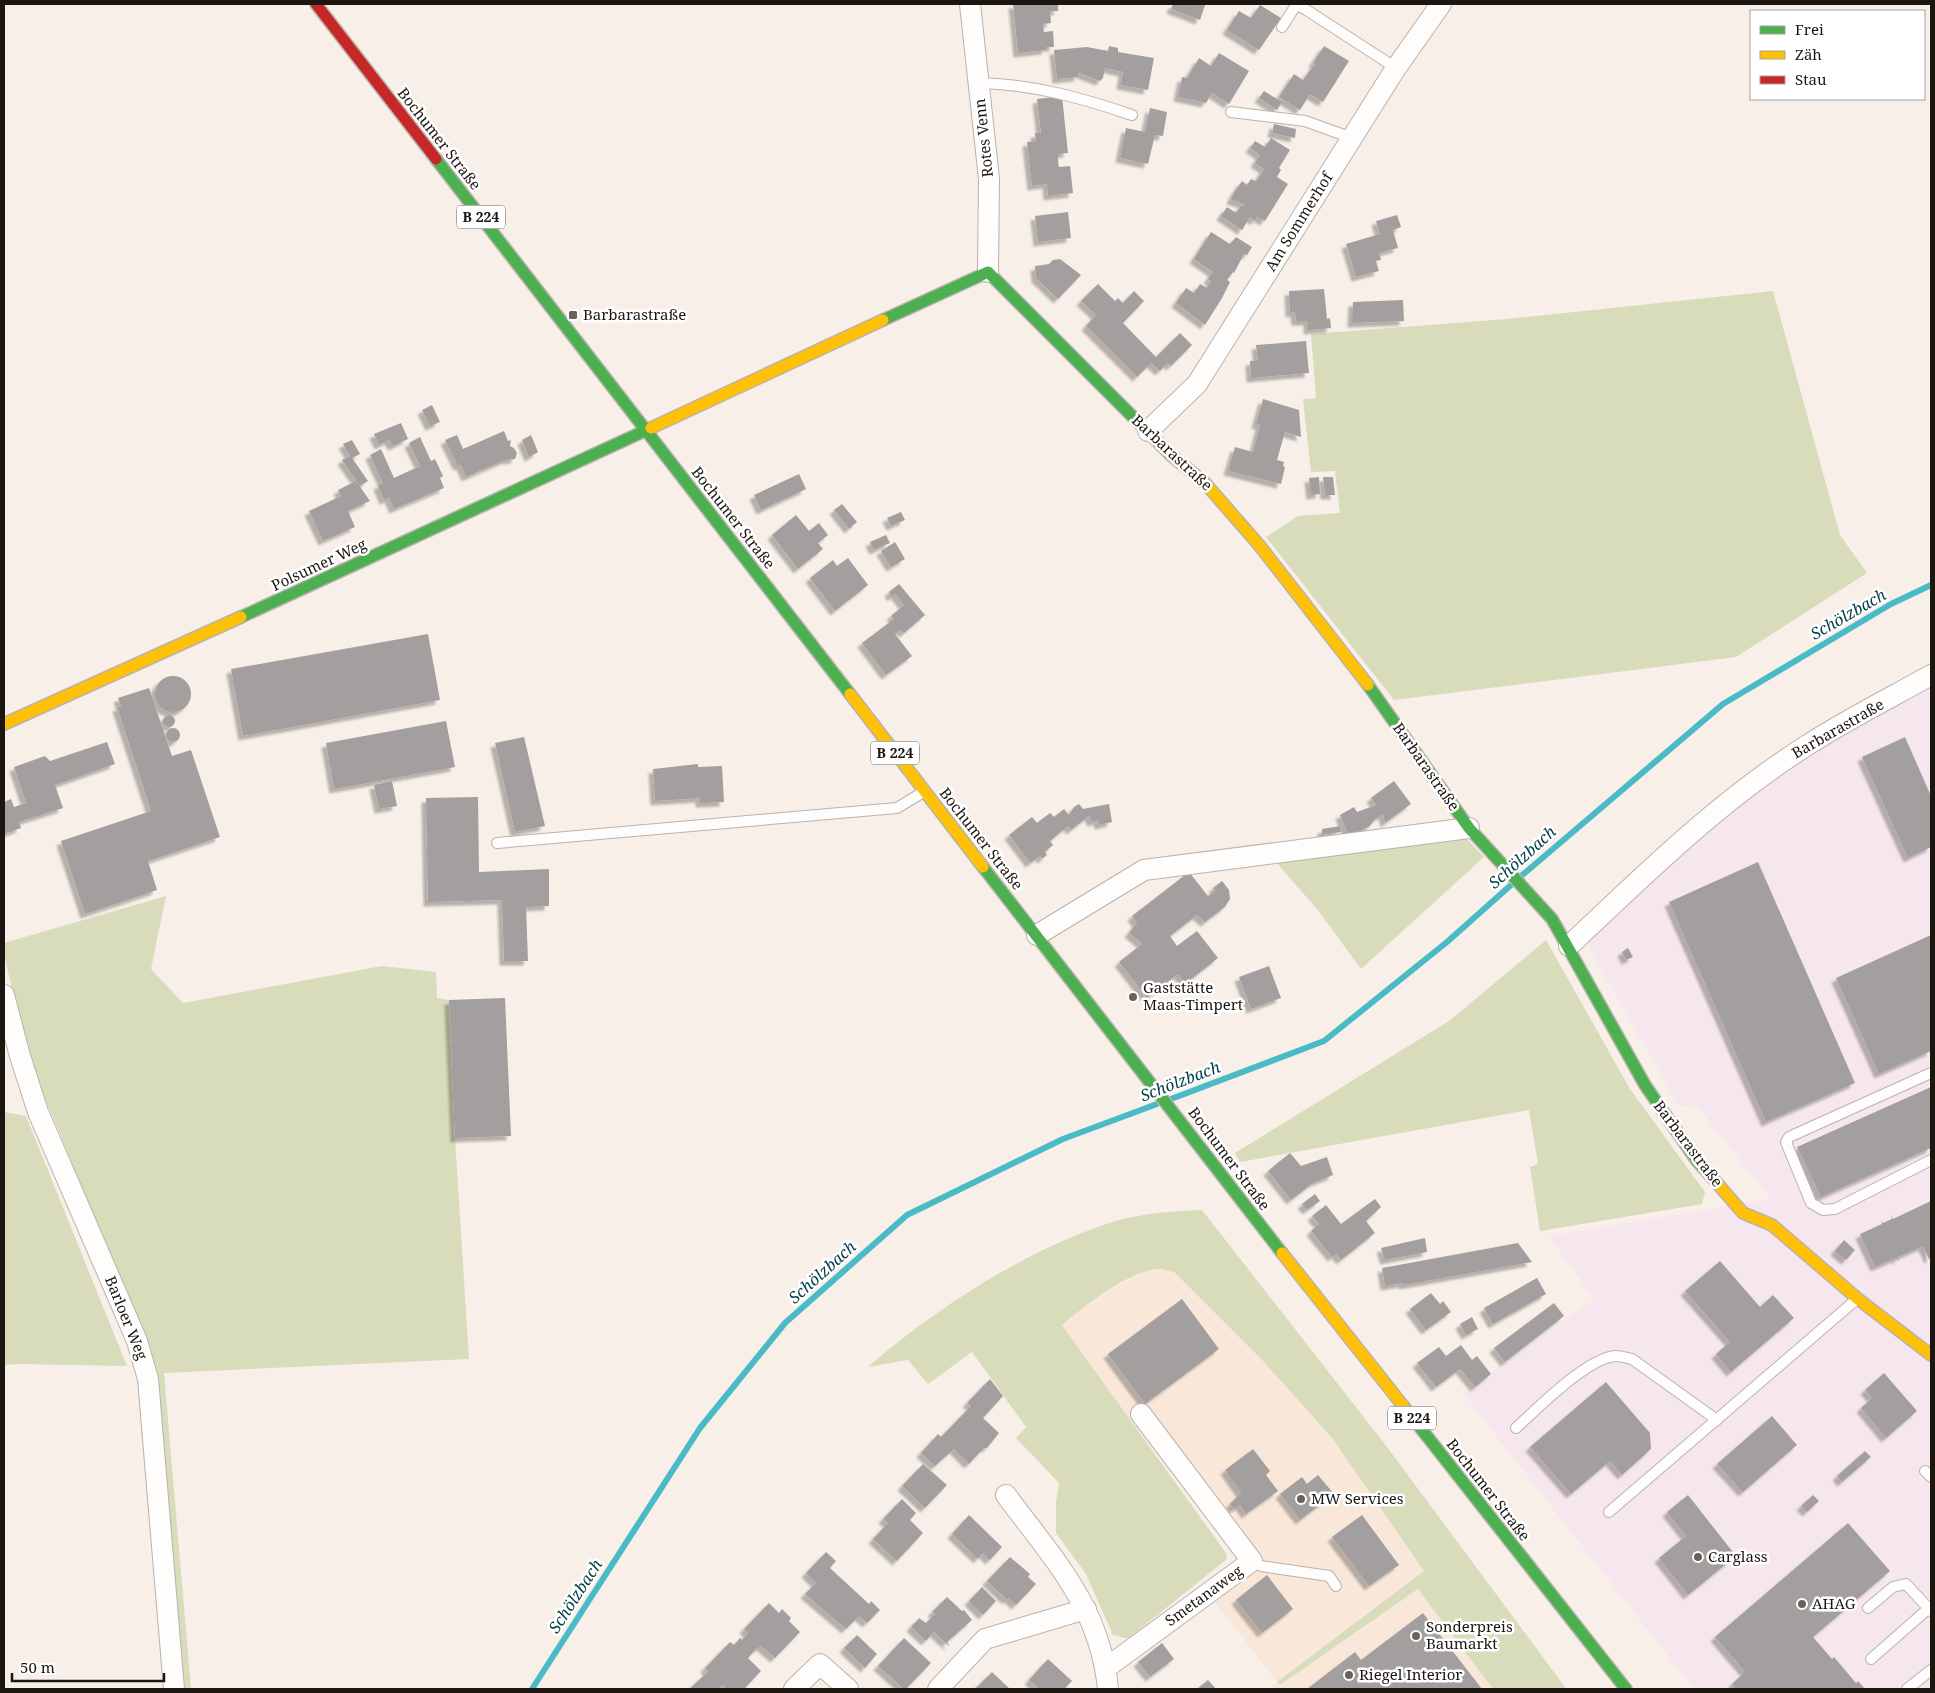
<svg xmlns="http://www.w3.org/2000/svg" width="1935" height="1693" font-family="'Noto Serif',serif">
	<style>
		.built { fill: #f9e8da }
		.industrial { fill: #f5e7ed }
		.green { fill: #d8dcbb }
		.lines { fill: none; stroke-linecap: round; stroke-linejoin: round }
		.stream { stroke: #4abbc6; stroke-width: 6 }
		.building { fill: #a39f9f; filter: url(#shadow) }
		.lane-casing { stroke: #b9b2ad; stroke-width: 12 }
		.street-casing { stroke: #b9b2ad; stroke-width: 22 }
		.fast-casing { stroke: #b9b2ad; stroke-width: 14 }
		.slow-casing { stroke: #b9b2ad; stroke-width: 14 }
		.jam-casing { stroke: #b9b2ad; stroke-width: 14 }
		.lane { stroke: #fefdfc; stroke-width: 10 }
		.street { stroke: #fefdfc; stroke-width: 20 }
		.fast { stroke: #4caf50; stroke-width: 11 }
		.slow { stroke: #ffc107; stroke-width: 11 }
		.jam { stroke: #c62828; stroke-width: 11 }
		.poi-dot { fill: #69625c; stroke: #fff; stroke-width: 2 }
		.labels { text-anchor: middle; stroke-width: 5; stroke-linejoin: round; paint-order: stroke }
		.shield { fill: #fff; stroke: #605c58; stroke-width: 1 }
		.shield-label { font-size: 14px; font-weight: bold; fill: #1c1610 }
		.street-label { font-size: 15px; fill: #1c1610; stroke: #fff }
		.poi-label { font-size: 15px; fill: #1c1610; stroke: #fff; text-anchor: start }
		.water-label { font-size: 16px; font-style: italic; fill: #013f47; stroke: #fff }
	</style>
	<defs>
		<filter id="shadow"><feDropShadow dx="-4.5" dy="4.5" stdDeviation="1" flood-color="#0004"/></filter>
	</defs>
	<rect width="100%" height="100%" fill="#f7efe8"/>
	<path class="built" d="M1159 1269 1174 1272 1263 1361 1332 1438 1424 1571 1278 1682 1280 1685 1418 1589 1493 1689H1268L1277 1682 1214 1600 1262 1563 1147 1410 1131 1423 1062 1325 1095 1298 1136 1276Z"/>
	<path class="industrial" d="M1931 685V1689H1694L1463 1393 1594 1299 1549 1236 1771 1199 1698 1107 1679 1106 1585 941 1698 836 1813 750Z"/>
	<path class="green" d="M1773 291 1840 535 1867 573 1736 657 1394 700 1266 537 1298 516 1340 513 1335 471 1311 472 1303 399 1316 398 1311 334 1507 319Z
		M1463 835 1484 857 1361 969 1317 909 1274 860Z
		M166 896 151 969 183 1003 382 966 436 972 437 998 449 1000 455 1138 469 1359 164 1373 191 1689H181L155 1376 113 1262 30 1062 4 955V943Z
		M1546 940 1630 1089 1705 1192 1702 1204 1540 1231 1530 1167 1538 1164 1529 1110 1240 1162 1235 1153 1449 1021Z
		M4 1112 26 1116 127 1366 18 1364 4 1365Z
		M1202 1210 1387 1447 1565 1687 1561 1689H1493L1418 1589 1280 1685 1277 1682 1424 1571 1332 1438 1263 1361 1174 1272C1169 1271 1163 1269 1159 1269 1126 1272 1086 1305 1062 1325L1226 1553 1227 1559 1130 1637 1125 1638 1113 1635 1086 1574 1056 1533V1503L1059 1483 1016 1438 1026 1427 972 1352 928 1384 908 1360 868 1367C937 1307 1030 1247 1119 1220 1146 1213 1174 1211 1202 1210Z"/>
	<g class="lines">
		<path class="stream" d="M1520 877 1723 704 1891 604 1931 585
			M1171 1099 1324 1041 1447 942 1511 885
			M532 1689 700 1428 785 1323 907 1215 1063 1139 1157 1104"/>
	</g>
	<path class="building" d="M1013 4H1058V11H1050L1051 23 1043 24 1044 32 1053 31 1054 47H1046V50L1018 53Z
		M1173 4H1202L1205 5 1200 20 1171 9Z
		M1260 5 1281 18 1259 50 1227 30 1239 11 1251 18Z
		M1109 46 1118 48V52L1154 58 1148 90 1121 85 1123 72 1105 68 1103 78 1100 81 1079 73 1078 77 1057 79 1054 50 1087 47 1108 51Z
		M1324 46 1349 61 1323 102 1310 94 1300 110 1279 97 1294 74 1303 80 1315 64 1313 63Z
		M1219 53 1249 71 1229 104 1212 93 1206 103 1178 97 1182 77 1187 78 1199 58 1211 66Z
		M1264 91 1282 102 1277 110 1259 98Z
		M1062 96 1068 153 1058 154V161L1059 167 1070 166 1073 193 1048 196 1047 184 1032 186 1027 142 1036 141 1035 133H1041L1037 99Z
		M1150 108 1167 112 1163 136 1155 135 1148 164 1120 158 1126 128 1145 132Z
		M1274 124 1296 129 1295 138 1272 133Z
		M1271 138 1290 150 1279 168 1281 170 1277 177 1288 184 1265 221 1257 217 1255 221 1250 217 1242 230 1221 216 1227 207 1236 213 1241 205 1243 206 1244 204 1231 200 1235 191 1242 181 1247 185 1251 179 1256 181 1264 169 1255 163 1260 155 1250 148 1255 141 1265 147Z
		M1068 212 1071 238 1038 242 1035 216Z
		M1397 215 1401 227 1393 230 1398 248 1379 253 1381 260 1376 261 1379 271 1356 277 1346 244 1380 234 1376 221Z
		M1211 232 1230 244 1236 237 1252 247 1247 255 1244 254 1234 273 1233 272 1227 280 1230 282 1222 298 1205 325 1176 303 1186 288 1194 293 1200 284 1207 288 1211 281 1208 279 1213 272 1194 259Z
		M1060 259 1081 275 1058 299 1036 278 1035 266 1049 264 1053 260Z
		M1098 284 1115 301 1118 298 1123 303 1134 291 1144 301 1123 323 1156 357 1180 333 1192 345 1171 366 1167 363 1160 371 1151 363 1137 377 1086 326 1096 315 1081 301Z
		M1324 289 1327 319 1330 318 1331 328 1308 330V321H1296L1295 312 1290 313 1289 291Z
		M1403 300 1404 321 1352 323 1353 302Z
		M1306 341 1309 373 1251 378 1250 361 1258 360 1256 345Z
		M1263 399 1299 410 1301 437 1285 432 1277 460 1284 462 1283 466 1285 467 1281 484 1228 471 1235 447 1253 452 1260 425 1256 424Z
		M432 405 440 422 430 426 422 410Z
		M401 423 408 439 393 446 389 440 379 445 374 434Z
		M504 431 508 441 511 440 510 446 514 448 517 453 515 459 505 460 466 477 461 465 458 466 445 440 457 435 463 449Z
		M531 435 538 452 529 457 522 440Z
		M420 437 431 461 435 459 443 476 440 478 444 488 394 509 389 498 384 500 378 485 383 483 370 455 381 449 394 478 420 466 409 443Z
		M352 440 360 454 352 458 368 481 360 486 342 460 350 456 343 444Z
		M799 474 806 489 761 510 754 495Z
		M1319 477 1320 494 1311 495 1309 478Z
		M1323 477H1333L1335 495H1325Z
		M356 481 370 501 348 511 355 527 323 541 309 511 341 496 338 490Z
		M842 504 857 522 849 529 834 510Z
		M901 512 905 520 891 526 887 518Z
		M796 515 809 531 819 523 828 535 818 543 823 549 798 569 772 535Z
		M886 535 890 543 874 550 870 542Z
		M895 542 905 559 891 567 881 551Z
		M848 558 868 585 835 611 810 578 833 560 837 566Z
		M899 584 925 615 904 633 901 630 895 634 912 656 886 675 862 643 894 619 891 616 904 605 895 594 892 597 889 592Z
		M428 634 440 700 243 736 231 669Z
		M155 694a18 18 0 1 1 36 0a18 18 0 1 1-36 0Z
		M149 688 172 756 191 750 220 837 148 861 157 890 85 914 61 841 151 811 117 707 121 706 118 698Z
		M163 721a6 6 0 1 1 12 0a6 6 0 1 1-12 0Z
		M446 721 455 767 334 789 326 743Z
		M166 735a7 7 0 1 1 14 0a7 7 0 1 1-14 0Z
		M524 737 545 826 515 832 495 743Z
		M1905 737 1931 796V847L1908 858 1862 757Z
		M107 742 115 764 55 785 63 808 19 822 21 828 4 834V802L11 799 14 807 26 803 14 767 45 756 50 761Z
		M698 764V767L722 766 724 802 700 803V798L655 801 653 769Z
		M392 781 397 806 379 809 374 785Z
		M1394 781 1411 804 1385 823 1383 814 1374 820 1370 826 1349 837 1340 815 1354 807 1357 812 1376 805 1371 798Z
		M478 797 479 872 549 869V906L526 907 528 961H504L502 900 428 902 426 798Z
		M1079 804 1083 809 1109 804 1112 822 1099 825 1098 820 1092 822 1089 816 1071 830 1068 826 1063 830 1050 841 1053 845 1045 852 1047 855 1042 859 1040 856 1030 863 1009 835 1032 817 1037 823 1050 813 1054 817 1064 809 1069 815 1074 807Z
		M1340 826 1341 832 1322 835V829Z
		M1758 862 1855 1083 1766 1122 1669 902Z
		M1189 872 1208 896 1215 891 1213 888 1222 881 1229 890 1230 899 1225 907 1205 922 1197 915 1170 936 1177 946 1197 931 1218 958 1185 984 1178 974 1147 998 1119 962 1142 944 1129 933 1137 923 1132 916Z
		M1931 935V1051L1879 1074 1836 978Z
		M1628 948 1633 957 1626 960 1622 952Z
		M1269 966 1281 998 1251 1009 1239 977Z
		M505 998 511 1136 455 1138 449 1000Z
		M1931 1087V1148L1821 1197 1797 1147Z
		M1290 1153 1301 1166 1327 1157 1333 1175 1313 1183 1291 1200 1268 1171Z
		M1315 1194 1320 1201 1307 1210 1302 1204Z
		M1375 1199 1381 1207 1366 1221 1375 1233 1341 1260 1336 1254 1332 1257 1311 1231 1319 1224 1312 1216 1326 1205 1341 1224Z
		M1931 1201V1258L1929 1259 1923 1246 1898 1257 1899 1261 1896 1258 1875 1267 1860 1234 1882 1224 1881 1221 1883 1223 1892 1219 1891 1215 1893 1219Z
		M1425 1238 1427 1252 1385 1260 1381 1248Z
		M1844 1240 1855 1250 1846 1260 1835 1251Z
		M1518 1243 1532 1262 1404 1285 1403 1283 1385 1286 1382 1268Z
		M1720 1261 1760 1307 1773 1295 1794 1318 1731 1372 1716 1354 1730 1342 1685 1291Z
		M1537 1278 1546 1294 1493 1324 1484 1308Z
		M1431 1293 1440 1304 1443 1301 1451 1312 1426 1330 1410 1309Z
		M1182 1299 1219 1349 1145 1404 1108 1354Z
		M1554 1303 1564 1316 1505 1362 1494 1348Z
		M1472 1317 1478 1329 1466 1335 1460 1324Z
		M1461 1345 1472 1360 1477 1356 1491 1374 1475 1387 1460 1369 1436 1387 1417 1363 1439 1347 1446 1356Z
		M1884 1373 1917 1411 1886 1438 1861 1408 1872 1398 1865 1390Z
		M990 1379 1003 1396 983 1418 999 1433 987 1448H984L969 1464 954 1449 935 1466 921 1453 938 1434 941 1437 971 1406 967 1403Z
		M1606 1382 1650 1433 1651 1449 1622 1475 1610 1461 1571 1494 1530 1447Z
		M1772 1416 1797 1445 1743 1492 1717 1464Z
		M1253 1449 1270 1471 1266 1475 1278 1491 1246 1514 1240 1505 1234 1509 1230 1504 1241 1493 1225 1470Z
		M1865 1451 1871 1457 1842 1482 1837 1476Z
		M923 1464 947 1485 925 1508 902 1486Z
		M1318 1475 1334 1494 1300 1520 1280 1494 1302 1477 1307 1484Z
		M1688 1495 1736 1556 1688 1595 1659 1558 1686 1536 1667 1512Z
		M1813 1495 1819 1501 1807 1512 1801 1506Z
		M902 1499 916 1513 910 1520 923 1533 897 1561 873 1539 888 1523 883 1519Z
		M969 1515 1002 1547 990 1560 983 1553 978 1559 952 1534Z
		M1362 1515 1399 1565 1369 1586 1332 1537Z
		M1848 1523 1890 1571 1813 1637 1832 1659 1834 1657 1856 1683 1858 1681 1865 1689H1736L1732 1684 1745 1672 1715 1637Z
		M826 1552 836 1561 830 1568 869 1604 871 1601 880 1610 867 1623 859 1616 846 1629 805 1594 816 1583 806 1573Z
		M1010 1557 1030 1574 1028 1577 1036 1584 1016 1605 1009 1598 1007 1600 987 1581Z
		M1267 1575 1293 1609 1262 1633 1236 1600Z
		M982 1587 996 1601 983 1615 969 1601Z
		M947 1597 962 1611 964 1610 972 1620 947 1642 950 1647 934 1632 926 1641 911 1627 919 1618 926 1623 935 1614 932 1612Z
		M769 1603 779 1613 782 1609 791 1618 789 1621 800 1632 775 1658 761 1646 754 1651 748 1658 761 1671 744 1689H727L722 1685 718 1689H689L708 1672 705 1668 730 1642 734 1645 740 1638 742 1640 748 1633 744 1629Z
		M1423 1613 1482 1689H1307L1355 1652 1361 1660Z
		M857 1635 877 1654 865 1668 844 1648Z
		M904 1638 931 1663 906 1689H904L878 1666Z
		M1162 1643 1174 1659 1150 1677 1138 1662Z
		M1048 1659 1072 1681 1064 1689H1039L1029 1680Z
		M992 1672 1010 1689H975Z
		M1208 1680 1216 1689H1197Z"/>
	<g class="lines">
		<defs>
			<path id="lane" d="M1282 27 1296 5 1305 9 1396 68
				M979 83C1032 84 1082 98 1132 115
				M1231 112 1305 121 1352 138
				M497 843 897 808 925 791
				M1931 1073 1789 1137 1786 1142 1811 1203 1823 1210 1835 1209 1931 1160
				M1516 1428C1537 1409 1588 1357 1616 1356 1621 1356 1627 1358 1632 1359L1717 1420
				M1925 1471 1931 1477
				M1609 1512 1857 1299
				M1252 1561 1261 1566 1329 1576 1336 1586
				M1868 1608 1893 1587 1906 1584 1931 1611
				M1871 1659 1929 1608
				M1907 1689 1931 1670"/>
			<path id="street" d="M970 4 989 179 988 272
				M1148 431 1197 384 1396 68 1441 4
				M1037 935 1144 870 1469 828
				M1569 946C1644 875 1718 802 1806 746 1846 720 1890 698 1931 675
				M4 995 20 1056 38 1112 137 1341 148 1379 174 1689
				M1006 1495C1053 1559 1100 1606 1108 1689
				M1106 1668 1252 1561 1141 1414
				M794 1689 820 1664 848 1689
				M938 1689 985 1639 1086 1609"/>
			<path id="fast" d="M436 159 850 694
				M883 320 988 272 1171 455
				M241 617 651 428
				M1368 685 1469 828 1552 919 1645 1085 1697 1161 1709 1174
				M983 867 1282 1253
				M1404 1407 1626 1689"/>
			<path id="slow" d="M651 428 883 320
				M1171 455 1205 483 1259 545 1368 685
				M850 694 983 867
				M4 724 241 617
				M1709 1174 1743 1213 1772 1225 1858 1299 1931 1355
				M1282 1253 1404 1407"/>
			<path id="jam" d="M316 4 436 159"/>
		</defs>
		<use href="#lane" class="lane-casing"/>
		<use href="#street" class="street-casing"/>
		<use href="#fast" class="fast-casing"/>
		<use href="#slow" class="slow-casing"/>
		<use href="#jam" class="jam-casing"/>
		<use href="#lane" class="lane"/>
		<use href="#street" class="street"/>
		<use href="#fast" class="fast"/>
		<use href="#slow" class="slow"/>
		<use href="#jam" class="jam"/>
	</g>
	<g class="poi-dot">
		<rect x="568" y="310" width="10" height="10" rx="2.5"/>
		<circle cx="1133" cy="997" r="5"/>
		<circle cx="1301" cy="1499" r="5"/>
		<circle cx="1698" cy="1557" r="5"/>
		<circle cx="1802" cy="1604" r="5"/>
		<circle cx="1416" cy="1636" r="5"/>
		<circle cx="1349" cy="1675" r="5"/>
	</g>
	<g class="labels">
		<g class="shield">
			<rect x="457" y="205.5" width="48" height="23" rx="4"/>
			<rect x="871" y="741.5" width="48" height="23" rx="4"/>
			<rect x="1388" y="1406.5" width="48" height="23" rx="4"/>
		</g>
		<g class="shield-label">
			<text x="481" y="222">B 224</text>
			<text x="895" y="758">B 224</text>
			<text x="1412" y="1423">B 224</text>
		</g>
		<g class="street-label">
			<text transform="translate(984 138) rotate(-96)" y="5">Rotes Venn</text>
			<text transform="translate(439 139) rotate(52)" y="5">Bochumer Straße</text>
			<text transform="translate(1299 222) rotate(-58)" y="5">Am Sommerhof</text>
			<text transform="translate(1172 453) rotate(43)" y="5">Barbarastraße</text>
			<text transform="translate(733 518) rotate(52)" y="5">Bochumer Straße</text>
			<text transform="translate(319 565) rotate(-25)" y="5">Polsumer Weg</text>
			<text transform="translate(1838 729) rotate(-30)" y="5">Barbarastraße</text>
			<text transform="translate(1426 767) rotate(55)" y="5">Barbarastraße</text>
			<text transform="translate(981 839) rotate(52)" y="5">Bochumer Straße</text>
			<text transform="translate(1688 1144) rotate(53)" y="5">Barbarastraße</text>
			<text transform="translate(1229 1159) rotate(53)" y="5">Bochumer Straße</text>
			<text transform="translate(126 1318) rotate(68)" y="5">Barloer Weg</text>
			<text transform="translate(1488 1490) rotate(52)" y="5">Bochumer Straße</text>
			<text transform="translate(1204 1596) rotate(-36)" y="5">Smetanaweg</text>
		</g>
		<g class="poi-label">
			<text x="583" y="320">Barbarastraße</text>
			<text x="1143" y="993">Gaststätte<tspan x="1143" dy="17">Maas-Timpert</tspan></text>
			<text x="1311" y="1504">MW Services</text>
			<text x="1708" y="1562">Carglass</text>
			<text x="1812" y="1609">AHAG</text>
			<text x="1426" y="1632">Sonderpreis<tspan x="1426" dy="17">Baumarkt</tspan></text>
			<text x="1359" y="1680">Riegel Interior</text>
		</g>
		<g class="water-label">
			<text transform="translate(1848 614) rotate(-30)" y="6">Schölzbach</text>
			<text transform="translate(1522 857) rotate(-42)" y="6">Schölzbach</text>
			<text transform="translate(1180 1081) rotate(-21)" y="6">Schölzbach</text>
			<text transform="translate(822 1272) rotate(-42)" y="6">Schölzbach</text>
			<text transform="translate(575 1596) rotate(-57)" y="6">Schölzbach</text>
		</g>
	</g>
	<rect width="1935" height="1693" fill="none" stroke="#1c1610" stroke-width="10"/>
	<rect x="1750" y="10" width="175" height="90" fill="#ffffff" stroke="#a4a29f"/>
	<rect x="1760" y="26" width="25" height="8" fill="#4caf50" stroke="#a4a29f"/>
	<text x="1795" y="35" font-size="15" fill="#1c1610">Frei</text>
	<rect x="1760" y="51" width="25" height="8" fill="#ffc107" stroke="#a4a29f"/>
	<text x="1795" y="60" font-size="15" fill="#1c1610">Zäh</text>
	<rect x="1760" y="76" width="25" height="8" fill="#c62828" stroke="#a4a29f"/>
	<text x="1795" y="85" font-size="15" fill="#1c1610">Stau</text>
	<path d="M12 1673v8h152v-8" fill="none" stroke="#1c1610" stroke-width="2.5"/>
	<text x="20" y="1673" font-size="15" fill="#1c1610" stroke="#ffffff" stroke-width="4" paint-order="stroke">50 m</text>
</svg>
